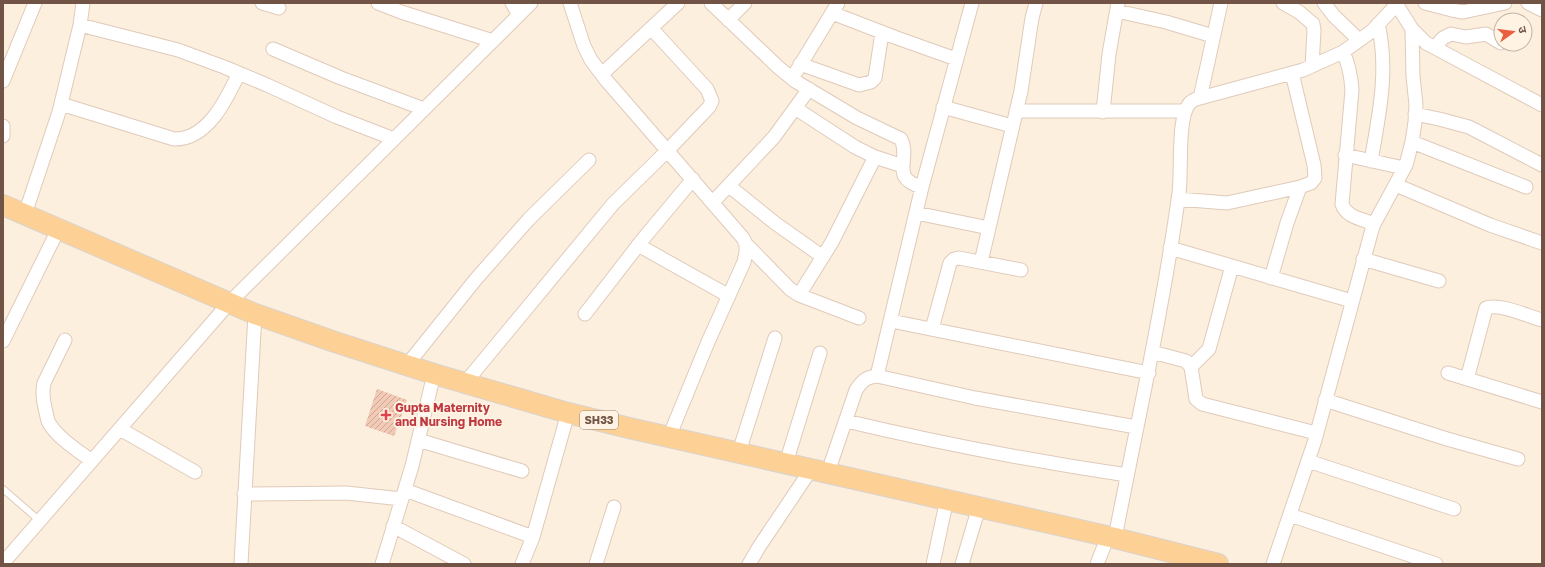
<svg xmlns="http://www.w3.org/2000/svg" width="1545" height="567" font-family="'Golos Text','Noto Sans Devanagari',sans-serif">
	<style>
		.building { fill: url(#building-hatch) }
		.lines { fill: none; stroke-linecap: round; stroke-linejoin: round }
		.service-casing { stroke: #e0caba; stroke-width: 8 }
		.minor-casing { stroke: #e0caba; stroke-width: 15 }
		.primary-casing { stroke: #dad3cf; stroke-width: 22 }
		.service { stroke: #fff; stroke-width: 6 }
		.minor { stroke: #fff; stroke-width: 13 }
		.primary { stroke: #fdd195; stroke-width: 20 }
		.health-dot { fill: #e0444e; stroke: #fff3e4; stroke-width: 1.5 }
		.labels { text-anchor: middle; stroke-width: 4; stroke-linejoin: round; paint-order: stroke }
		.shield { fill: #fff3e4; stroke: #9c8475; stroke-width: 1 }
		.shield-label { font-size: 11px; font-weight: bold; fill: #725446 }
		.health-label { font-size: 12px; font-weight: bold; fill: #be3a42; stroke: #fff3e4; text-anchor: start }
	</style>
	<defs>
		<pattern id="building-hatch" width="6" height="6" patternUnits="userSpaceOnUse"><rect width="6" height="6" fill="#f2cab5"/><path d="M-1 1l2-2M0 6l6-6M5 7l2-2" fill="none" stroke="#c8a795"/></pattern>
	</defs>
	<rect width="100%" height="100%" fill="#fcefde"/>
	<path class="building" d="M377 389 407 400 394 436 365 426Z"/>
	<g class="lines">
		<defs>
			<path id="service" d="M3 489 40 521"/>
			<path id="minor" d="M262 3 279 8
				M378 3 401 12 493 41
				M512 3 519 15
				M570 3 584 46 591 60 606 80 743 238 746 244V252L744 262 708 342 669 437
				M711 3 778 67 795 81 857 118 901 139C911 160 889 178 922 187
				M1283 3 1299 12 1313 24 1314 31 1312 66
				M1324 3 1334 16 1359 40
				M1425 3 1452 10 1463 12 1505 3
				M1528 3 1542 10
				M1397 5 1412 29 1426 43 1542 105
				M1117 11 1166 22 1213 36
				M832 13 897 38 956 59
				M728 20 745 3
				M80 25 178 50 224 67 267 85 337 117 394 139
				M1435 47 1443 38 1451 34 1466 37 1486 34 1501 43
				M273 49 341 78 424 109
				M1343 52C1349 64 1351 76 1352 90L1342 204C1346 217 1362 219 1374 224
				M800 64 859 85 871 82 875 78 882 33
				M796 72 838 3
				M602 74 678 3
				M3 81 35 3
				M1200 98 1221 3
				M61 104 174 139C208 140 227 98 239 73
				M943 107 1012 126
				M795 108 855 147 875 157 903 166
				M1016 111H1185
				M1103 112 1109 54 1118 3
				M1415 114 1439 119 1469 127 1542 165
				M3 126V136
				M1412 142 1526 187
				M1345 155 1404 168
				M1371 161C1379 115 1389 70 1378 24
				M1396 185 1490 225 1542 243
				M729 186 775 223 823 257
				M1178 199 1227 203 1300 187 1311 183 1315 178 1314 165 1292 73
				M713 202 774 137 809 89
				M916 213 989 228
				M25 214 59 112 80 25 83 3
				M746 244 790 289 799 295 859 318
				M638 245 729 296
				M1170 248 1352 301
				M1363 259 1439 281
				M981 262 1021 91 1032 18 1036 3
				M1271 278 1287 223 1300 187
				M799 295 832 242 875 157
				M585 314 643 239 693 179
				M891 321 1149 373
				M932 329 950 263 954 259 959 258 1021 270
				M65 340 44 383C42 392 43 400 45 408 46 412 47 417 48 421 55 436 78 451 92 461
				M3 341 59 228
				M1152 352 1186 361 1191 367 1196 399 1202 404 1316 433
				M407 365 476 279 529 219 589 160
				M1191 367 1209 349 1232 266
				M1448 373 1542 402
				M877 376 922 187 972 3
				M1467 379 1486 308C1500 303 1527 316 1542 320
				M465 383 613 204 667 151 709 107 712 101 707 89 651 28
				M1325 400 1447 439 1518 459
				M846 421C939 443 1032 461 1127 475
				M120 429 195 472
				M418 440 522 471
				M739 452 775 338
				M1308 461 1454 509
				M786 463 820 353
				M828 472 856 390C862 381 866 377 877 376L975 398 1136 427
				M405 490 533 537
				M244 494 346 493 402 499
				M1290 515 1436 564
				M393 526 464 564
				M1115 538C1137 423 1163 309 1179 193 1182 172 1177 119 1189 104 1191 101 1196 99 1200 98L1303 70 1343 52 1372 31 1398 3
				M3 563 230 302 531 3
				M241 564 255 314
				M382 564 412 466 434 374
				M522 564 533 537 568 413
				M596 564 614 507
				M749 564 759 547 812 468
				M933 564 947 499
				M962 564 979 507
				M1097 564 1108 536
				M1273 564 1315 440 1371 233 1374 224 1406 165 1412 142 1415 122 1416 105 1413 76 1412 29"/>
			<path id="primary" d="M3 205 255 314 332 341 434 374 568 413 629 428 1115 538 1218 564"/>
		</defs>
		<use href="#service" class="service-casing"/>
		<use href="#minor" class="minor-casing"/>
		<use href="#primary" class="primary-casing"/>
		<use href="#service" class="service"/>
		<use href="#minor" class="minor"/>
		<use href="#primary" class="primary"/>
	</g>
	<path class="health-dot" d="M384 409h4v4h4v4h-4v4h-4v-4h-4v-4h4z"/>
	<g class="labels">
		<rect class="shield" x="580" y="411" width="38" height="18" rx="3"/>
		<g class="shield-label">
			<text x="599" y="424">SH33</text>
		</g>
		<g class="health-label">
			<text x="395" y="412">Gupta Maternity<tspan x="395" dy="14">and Nursing Home</tspan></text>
		</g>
	</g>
	<rect width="1545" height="567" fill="none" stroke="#725446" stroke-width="8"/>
	<g transform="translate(1513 32) rotate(76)"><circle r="19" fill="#fff3e4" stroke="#c7b3a5"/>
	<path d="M0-3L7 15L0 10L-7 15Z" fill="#e95d40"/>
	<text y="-6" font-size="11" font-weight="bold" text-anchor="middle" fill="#725446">उ</text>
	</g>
</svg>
